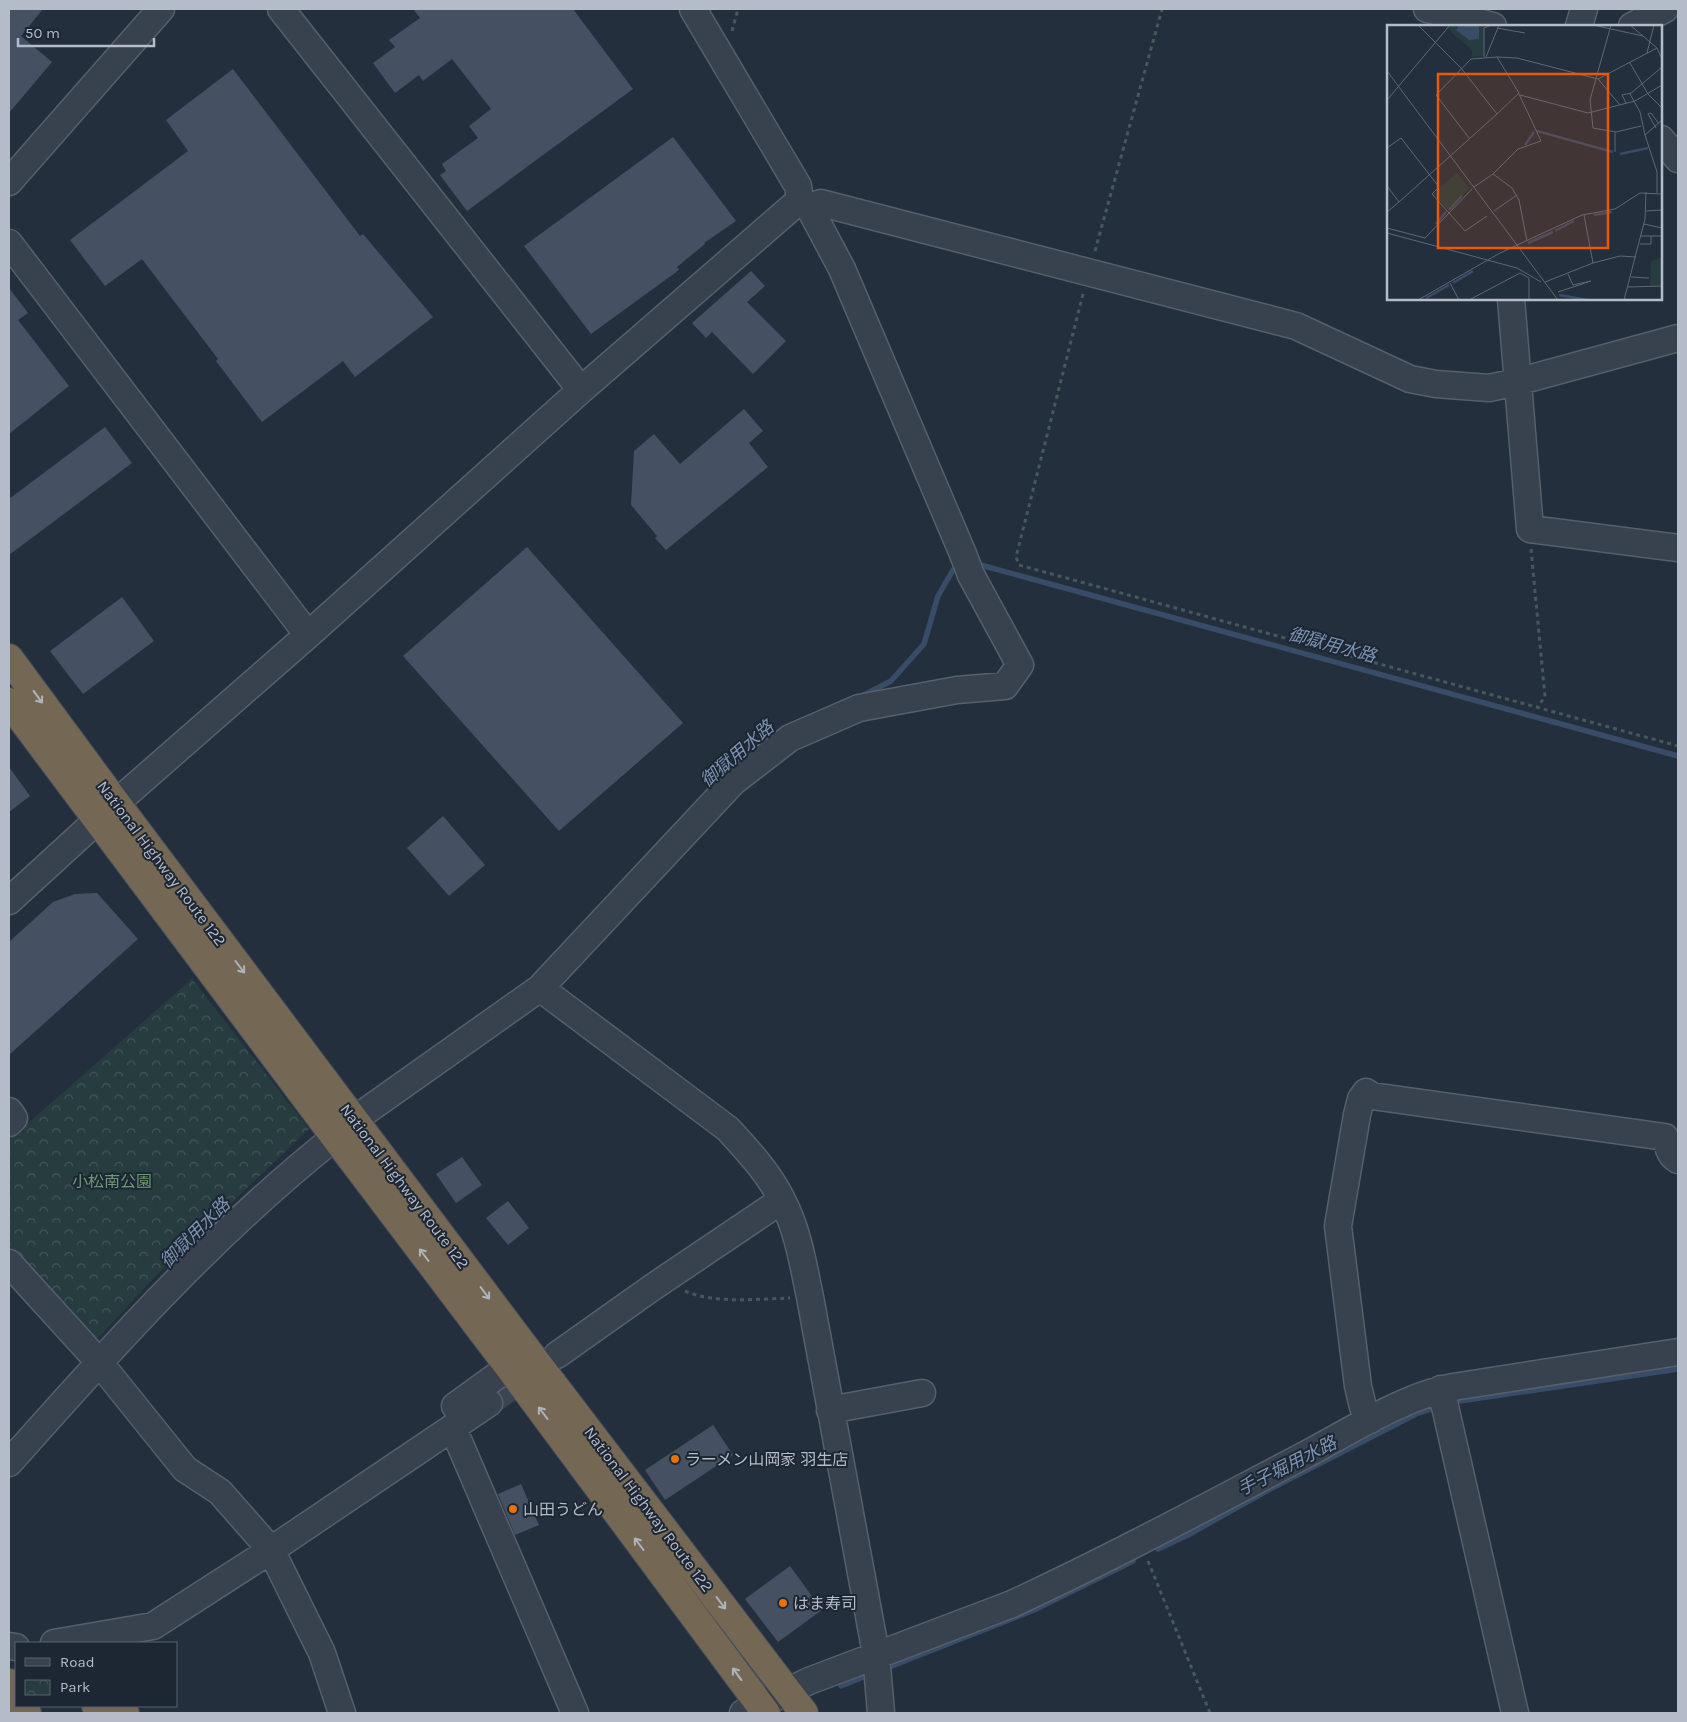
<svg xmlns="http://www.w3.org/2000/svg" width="1687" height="1722" font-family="Karla,'Noto Sans JP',sans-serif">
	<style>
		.park { fill: url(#park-crowns) }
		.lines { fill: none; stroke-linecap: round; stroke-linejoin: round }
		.stream { stroke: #394c67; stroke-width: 5.5 }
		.building { fill: #455162 }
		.minor-tunnel { stroke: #3a4453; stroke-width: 26; stroke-dasharray: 26 13; stroke-linecap: butt }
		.minor-casing { stroke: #565f6c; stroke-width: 29 }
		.highway-casing { stroke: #434c59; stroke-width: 30 }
		.path { stroke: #44595c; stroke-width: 3; stroke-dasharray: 4 4; stroke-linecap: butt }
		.minor { stroke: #38414e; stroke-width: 26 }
		.highway { stroke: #746855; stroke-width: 28 }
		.oneway { stroke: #aeb4bd }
		.food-dot { fill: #e8710a; stroke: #1d2633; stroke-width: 2 }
		.labels { text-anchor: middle; stroke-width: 4; stroke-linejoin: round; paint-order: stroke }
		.street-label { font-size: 16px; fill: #b4bcc9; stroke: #1d2633 }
		.park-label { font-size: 16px; fill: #6b9a76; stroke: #1d2633 }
		.poi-label { font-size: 16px; fill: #b4bcc9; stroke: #1d2633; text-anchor: start }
		.water-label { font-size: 18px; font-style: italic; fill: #7c92b1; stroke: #1d2633 }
		.inset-river { fill: none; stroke: #394c67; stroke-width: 2.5 }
		.inset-road { fill: none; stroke: #5e6776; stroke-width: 1 }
		.view { fill: #e8590c; fill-opacity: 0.15; stroke: #e8590c; stroke-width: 2.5 }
		.inset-edge { fill: none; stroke: #b4bcc9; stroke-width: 2.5 }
	</style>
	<defs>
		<pattern id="park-crowns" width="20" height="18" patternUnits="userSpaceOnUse" patternTransform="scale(1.25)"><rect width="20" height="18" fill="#263c3f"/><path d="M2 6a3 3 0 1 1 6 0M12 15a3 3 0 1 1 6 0" fill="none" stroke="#435659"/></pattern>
	</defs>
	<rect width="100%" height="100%" fill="#242f3e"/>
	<path class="park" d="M192 979 309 1129 172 1259 95 1341 9 1250V1140Z"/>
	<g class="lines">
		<path class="stream" d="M977 564 1678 756
			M862 696 891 681 924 644 938 596 953 570
			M1460 1401 1678 1369
			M1158 1549 1188 1535 1270 1489 1416 1414 1431 1409
			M892 1666 1034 1610 1133 1561
			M841 1686 863 1677"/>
	</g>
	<path class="building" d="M9 9H43L21 36 52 62 9 113Z
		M413 9H573L633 89 467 211 440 175 446 171 442 164 478 138 469 126 491 109 452 59 423 81 419 75 395 93 373 63 395 47 389 40 420 18Z
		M233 69 360 236 363 234 433 317 355 377 343 361 262 422 216 361 218 359 142 259 105 286 70 240 188 151 166 120Z
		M673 137 736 221 704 243 705 244 677 267 679 270 591 334 524 246Z
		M751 271 765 286 747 302 786 341 753 374 712 332 706 338 692 323Z
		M9 288 28 313 18 320 69 386 9 434Z
		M744 409 763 431 749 443 768 467 666 550 655 538 657 536 631 505 634 451 654 434 680 464Z
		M105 427 132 463 9 555V499Z
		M527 547 683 723 559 831 403 656Z
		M122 597 154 641 83 694 50 651Z
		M9 767 30 796 9 812Z
		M443 816 485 865 449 896 407 848Z
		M97 893 138 939 9 1055V942L53 902 75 894Z
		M462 1157 482 1185 456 1203 436 1174Z
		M508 1201 529 1228 508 1245 486 1218Z
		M713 1425 733 1455 665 1500 645 1470Z
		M521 1484 539 1525 515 1535 498 1494Z
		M790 1566 822 1610 778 1642 745 1599Z"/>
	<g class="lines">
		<path class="minor-tunnel" d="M489 1403 537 1369"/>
		<defs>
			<path id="minor" d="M1427 9 1493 26
				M1579 26 1584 9
				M1632 26 1665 9
				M1661 139 1678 159
				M9 182 161 9
				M809 207 821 203 1296 326 1410 379 1436 384 1489 388 1517 382 1678 338
				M9 243 308 635
				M1511 299 1530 529 1678 548
				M581 390 800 200 798 186 693 9
				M9 901 116 803 308 635 581 390 281 9
				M540 988 733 782 790 738 859 708 957 690 1005 686 1020 665 971 575 963 554 842 269 809 207 800 200
				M9 1111 14 1118 9 1123
				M355 1119 540 988 728 1129C748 1151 769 1173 782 1200 798 1230 803 1264 810 1297L876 1654 881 1713
				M9 1263 99 1362 185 1469 220 1492 271 1550 322 1653 342 1713
				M557 1355 653 1287 782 1200
				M1441 1389 1515 1713
				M455 1406 509 1367
				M830 1410 922 1393
				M1370 1420 1363 1407 1358 1386 1338 1226 1357 1115 1361 1099 1366 1092 1372 1096 1665 1137C1669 1147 1668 1154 1678 1160
				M459 1442 575 1713
				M9 1463C111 1348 214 1233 335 1137
				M54 1643 153 1626 271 1550 489 1403
				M9 1646 16 1647
				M743 1713 809 1681 1012 1604C1111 1558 1206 1507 1303 1456 1347 1433 1404 1396 1453 1387L1678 1352"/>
			<path id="highway" d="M9 658 116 803 530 1354 804 1713
				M9 702 335 1137 509 1367 766 1713
				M9 1683 16 1685
				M96 1706 125 1713
				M9 1708 27 1713"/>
		</defs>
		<use href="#minor" class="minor-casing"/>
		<use href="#highway" class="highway-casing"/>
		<path class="path" d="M732 31 738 9
			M1095 251 1162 9
			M1083 294 1016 557 1019 565 1678 746
			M1531 549 1545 697 1537 707
			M685 1291C715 1304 757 1299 790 1298
			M1148 1561 1210 1713"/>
		<use href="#minor" class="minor"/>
		<use href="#highway" class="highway"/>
	</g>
	<defs><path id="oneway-shaft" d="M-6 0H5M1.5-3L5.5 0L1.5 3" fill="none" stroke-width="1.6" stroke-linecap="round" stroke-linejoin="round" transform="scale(1.25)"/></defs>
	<g class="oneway">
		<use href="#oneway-shaft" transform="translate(38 697) rotate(54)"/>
		<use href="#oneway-shaft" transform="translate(240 967) rotate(53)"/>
		<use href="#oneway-shaft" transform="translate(424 1255) rotate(-127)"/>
		<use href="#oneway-shaft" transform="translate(485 1293) rotate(53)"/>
		<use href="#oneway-shaft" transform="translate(543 1413) rotate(-127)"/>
		<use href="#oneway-shaft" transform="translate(639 1544) rotate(-127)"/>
		<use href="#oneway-shaft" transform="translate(721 1603) rotate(53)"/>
		<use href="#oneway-shaft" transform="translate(737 1674) rotate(-126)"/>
	</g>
	<g class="food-dot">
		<circle cx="675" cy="1459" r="5"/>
		<circle cx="513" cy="1509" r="5"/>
		<circle cx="783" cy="1603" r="5"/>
	</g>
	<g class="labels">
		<g class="street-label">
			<text transform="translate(162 863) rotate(53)" y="6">National Highway Route 122</text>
			<text transform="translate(405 1186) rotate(53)" y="6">National Highway Route 122</text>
			<text transform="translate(649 1509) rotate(53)" y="6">National Highway Route 122</text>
		</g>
		<g class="park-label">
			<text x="112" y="1187">小松南公園</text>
		</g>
		<g class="poi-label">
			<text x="685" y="1465">ラーメン山岡家 羽生店</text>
			<text x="523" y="1515">山田うどん</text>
			<text x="793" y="1609">はま寿司</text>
		</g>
		<g class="water-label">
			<text transform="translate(1332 645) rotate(15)" y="6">御獄用水路</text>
			<text transform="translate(737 754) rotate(-41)" y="6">御獄用水路</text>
			<text transform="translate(195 1233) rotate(-45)" y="6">御獄用水路</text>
			<text transform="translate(1287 1466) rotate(-27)" y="6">手子堀用水路</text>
		</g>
	</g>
	<g transform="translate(1387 25)">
		<rect width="275" height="275" fill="#242f3e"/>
		<path d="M275 232V260L263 261 264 236Z" fill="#263c3f"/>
		<path d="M64 0H104L97 2V31L85 32V25L66 9 62 3ZM70 148 82 163 61 185 46 169Z" fill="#263c3f"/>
		<path d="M72 0H92V14L82 15 69 5Z" fill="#394c67"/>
		<path class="inset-river" d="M150 106 226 127M138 120 147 107M233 129 261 123M62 185 75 171M207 190 225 187M49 199 59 187M168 206 187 196M141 218 166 207M66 258 86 246M172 270 201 275M39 273 62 260"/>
		<path class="inset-road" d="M206 0 256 11M224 0 203 75 206 103 229 107 254 101M243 0 270 23 275 34M110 3 138 8M260 28 267 0M97 32V3L105 0M99 32 112 0M110 32 130 33 211 54 270 23M243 38 261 69 275 83M0 46 171 275M211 54 233 80M133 70 201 88 248 76 275 60M0 75 63 0M239 78 235 70 244 68M269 103 261 89 264 88 272 99M228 107V127M258 110 253 87 243 69 275 42M82 113 49 70 84 34 110 32 132 68 110 89M0 123 14 113 52 162 45 169 78 206 100 191M106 149 131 124 154 116 132 69M0 161 12 177 110 89 74 43 31 0M87 162 106 149 125 163 132 175 140 216M270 168V147L258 110 275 95M107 186 130 170M259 186 275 185V182M0 187 12 177M197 190 206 238M257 199 275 203M0 203 38 213 85 164M0 208 130 243 154 257M254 211H275M253 219H264V211M244 252 262 253M158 257 206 238 233 231 249 232M63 258 72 275M241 262 275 261M171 267 204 256 186 260 181 249M31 275 113 228 195 190 228 184 253 168 275 169M82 275 133 248 142 253V275M237 275 258 194 259 167"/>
		<path class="view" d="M51 49H221V223H51Z"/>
		<rect width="275" height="275" class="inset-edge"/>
	</g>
	<rect width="1687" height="1722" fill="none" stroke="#b4bcc9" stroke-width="20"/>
	<rect x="15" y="1642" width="162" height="65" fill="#1d2633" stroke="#59626f"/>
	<rect x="25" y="1658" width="25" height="8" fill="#38414e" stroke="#59626f"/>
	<text x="60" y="1667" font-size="15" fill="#b4bcc9">Road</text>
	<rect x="25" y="1680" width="25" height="15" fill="url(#park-crowns)" stroke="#59626f"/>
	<text x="60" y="1692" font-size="15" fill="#b4bcc9">Park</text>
	<path d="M18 38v8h136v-8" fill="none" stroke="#b4bcc9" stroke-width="2.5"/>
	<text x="25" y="38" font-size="15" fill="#b4bcc9" stroke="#1d2633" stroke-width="4" paint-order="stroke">50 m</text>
</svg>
